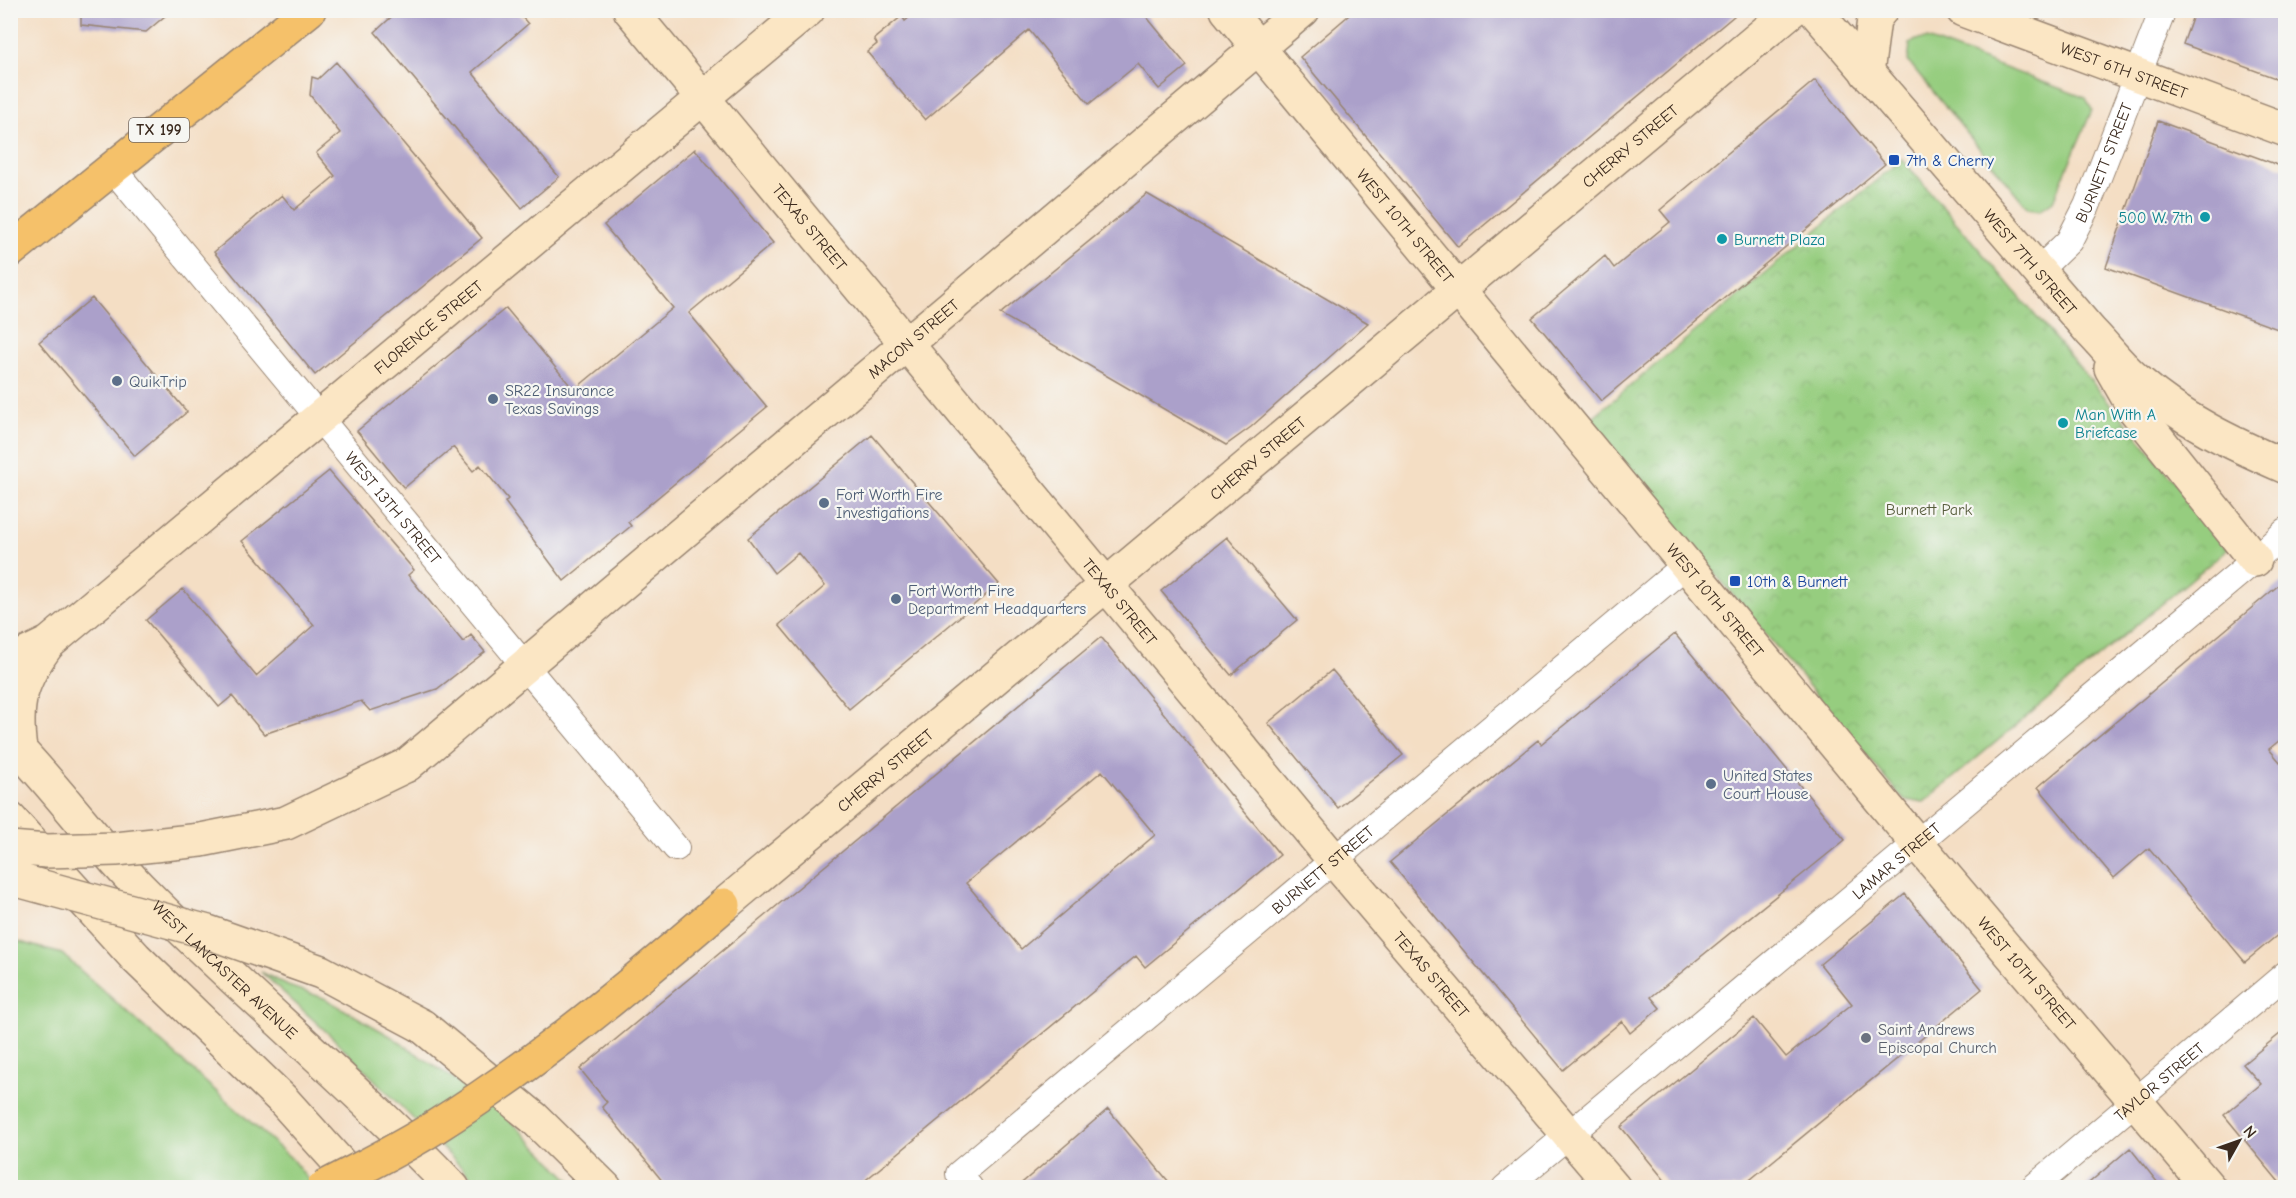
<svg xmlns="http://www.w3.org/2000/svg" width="2296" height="1198" font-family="'Comic Neue',sans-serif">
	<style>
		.green { fill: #96cd7f; stroke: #687c4e; stroke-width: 1.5 }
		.park { fill: url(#park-crowns); stroke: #687c4e; stroke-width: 1.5 }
		.building { fill: #aba0ca; fill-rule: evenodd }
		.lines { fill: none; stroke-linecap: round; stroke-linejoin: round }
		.street-casing { stroke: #988471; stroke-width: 28 }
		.secondary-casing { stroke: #988471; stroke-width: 36 }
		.primary-casing { stroke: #988471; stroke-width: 36 }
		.street { stroke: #fff; stroke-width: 26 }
		.secondary { stroke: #fbe6c4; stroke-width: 33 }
		.primary { stroke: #f5c16b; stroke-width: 33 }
		.secondary-bridge-casing { stroke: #988471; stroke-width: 36; stroke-linecap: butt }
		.highway-bridge-casing { stroke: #988471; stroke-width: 36; stroke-linecap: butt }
		.secondary-bridge { stroke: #fbe6c4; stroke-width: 33 }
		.highway-bridge { stroke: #f5c16b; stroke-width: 33 }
		.transit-dot { fill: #1a4fb4; stroke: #f6f6f2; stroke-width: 2 }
		.culture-dot { fill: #0f9aa8; stroke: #f6f6f2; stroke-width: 2 }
		.service-dot { fill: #5c6f8a; stroke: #f6f6f2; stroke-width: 2 }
		.worship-dot { fill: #6b7280; stroke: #f6f6f2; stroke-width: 2 }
		.labels { text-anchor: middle; stroke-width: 4.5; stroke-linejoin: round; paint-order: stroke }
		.shield { fill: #f6f6f2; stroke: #73675e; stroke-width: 1.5 }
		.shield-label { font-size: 15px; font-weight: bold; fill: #3b2a1e }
		.street-label { font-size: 16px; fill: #3b2a1e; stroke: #f6f6f2 }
		.transit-label { font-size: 16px; fill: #164399; stroke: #f6f6f2; text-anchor: start }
		.culture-label { font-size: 16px; fill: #0d838f; stroke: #f6f6f2; text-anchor: start }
		.service-label { font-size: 16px; fill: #4e5e75; stroke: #f6f6f2; text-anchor: start }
		.park-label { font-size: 16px; fill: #565b3b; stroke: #f6f6f2 }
		.worship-label { font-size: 16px; fill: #5b616d; stroke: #f6f6f2; text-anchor: start }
	</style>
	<defs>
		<pattern id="park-crowns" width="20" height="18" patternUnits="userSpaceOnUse" patternTransform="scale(1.5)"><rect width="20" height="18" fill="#96cd7f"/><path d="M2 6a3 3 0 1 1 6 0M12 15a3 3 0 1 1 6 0" fill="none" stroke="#82b06d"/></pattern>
	</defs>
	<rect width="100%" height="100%" fill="#f6f6f2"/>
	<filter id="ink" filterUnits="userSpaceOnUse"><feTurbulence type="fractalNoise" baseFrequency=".0167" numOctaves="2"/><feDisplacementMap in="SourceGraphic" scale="12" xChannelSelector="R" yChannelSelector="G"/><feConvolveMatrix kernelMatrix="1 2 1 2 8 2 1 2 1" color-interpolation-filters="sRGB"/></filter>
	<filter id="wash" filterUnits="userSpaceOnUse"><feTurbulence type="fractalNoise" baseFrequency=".008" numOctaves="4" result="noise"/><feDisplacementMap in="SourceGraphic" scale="24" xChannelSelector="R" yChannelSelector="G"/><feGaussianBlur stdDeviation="1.35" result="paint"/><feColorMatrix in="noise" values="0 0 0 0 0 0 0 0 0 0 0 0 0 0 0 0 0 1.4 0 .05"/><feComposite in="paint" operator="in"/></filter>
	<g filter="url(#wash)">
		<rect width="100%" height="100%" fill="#f4dec4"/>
		<path class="green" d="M1927 39 2086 98 2092 110 2053 201 2040 210 2028 208 1908 61 1910 44 1916 40Z
			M10 939 62 954 291 1158 314 1187H11Z
			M261 972 288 986 324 998 392 1037 501 1111 577 1187H481L331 1036Z"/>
		<path class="park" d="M1902 159 2132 429 2229 548 1924 802 1904 800 1588 421Z"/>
		<g id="blocks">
			<path class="building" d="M81 10H172L146 32 81 25Z
				M399 10H516L528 24 472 72 559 177 522 208 375 32Z
				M918 10H1141L1187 66 1159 89 1138 64 1089 104 1029 30 925 120 867 52 877 44 874 39 902 16 905 21Z
				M1355 10H1741L1458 247 1300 57Z
				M2195 10H2286V82L2183 44Z
				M336 62 482 238 315 375 214 252 282 195 294 210 335 176 316 153 340 133 310 95 312 77 318 79Z
				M1815 80 1885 164 1601 401 1532 318 1605 256 1614 268 1670 222 1660 210Z
				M2158 121 2286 168V332L2106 267Z
				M695 149 773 243 689 313 767 407 628 522 631 526 564 581 505 502 508 499 480 465 473 471 453 447 404 488 357 431 506 308 574 390 673 308 604 225Z
				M1147 194 1368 323 1251 427 1226 445 1000 314Z
				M92 298 187 412 135 456 39 342Z
				M872 435 999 584 849 709 779 625 825 586 798 553 774 573 748 538Z
				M329 471 414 570 408 575 463 642 471 635 485 652 437 689 370 711 361 701 264 734 232 696 219 707 146 620 183 589 256 676 314 625 242 541Z
				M1227 537 1297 620 1231 675 1161 591Z
				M2286 579V735L2269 749 2286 769V928L2245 962 2149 848 2114 878 2038 787Z
				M1675 634 1845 840 1651 997 1660 1008 1630 1033 1622 1021 1563 1070 1390 862 1538 740 1541 744Z
				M1101 637 1280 855 1145 967 1136 956 856 1188H668L602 1107 607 1102 580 1069ZM1102 771 1155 835 1021 949 966 883Z
				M1332 670 1403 755 1338 808 1268 723Z
				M1905 894 1982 989 1740 1188H1671L1621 1127 1754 1018 1786 1057 1852 1004 1820 964Z
				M2286 1029V1188H2284L2224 1115 2261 1084 2243 1064Z
				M1108 1109 1174 1188H1016Z
				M2130 1148 2162 1188H2083Z"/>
		</g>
	</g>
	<g filter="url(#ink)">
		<use href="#blocks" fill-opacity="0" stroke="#988471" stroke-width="1.5"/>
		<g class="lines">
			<defs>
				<g id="street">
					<path id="s1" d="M112 168 676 848"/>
					<path id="s2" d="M2038 271 2069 241 2087 206 2163 10"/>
					<path id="s3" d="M970 1188 959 1174 1686 565"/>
					<path id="s4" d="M1505 1188 2255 560 2286 531"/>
					<path id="s5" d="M2033 1188 2286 974"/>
				</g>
				<g id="secondary">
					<path id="s6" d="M630 10 1334 860 1614 1188"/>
					<path id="s7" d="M1227 10 1895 817 2209 1188"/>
					<path id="s8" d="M1814 10 2091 332C2107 348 2121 368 2139 382 2182 420 2233 444 2286 467"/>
					<path id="s9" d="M1963 10 2286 130"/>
					<path d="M1867 73 1874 19 1881 10"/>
					<path d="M2111 368 2135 410 2255 560"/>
					<path id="s10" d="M10 662 49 643 808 10"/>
					<path id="s11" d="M10 740C58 789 97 845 145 893 245 994 355 1085 453 1188"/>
					<path d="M20 750C14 704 20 681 48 644"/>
					<path id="s12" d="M407 765 1303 10"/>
					<path d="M10 819 136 958 283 1100 362 1188"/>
					<path id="s13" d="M724 905 1792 10"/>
					<path d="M422 1026 534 1118 605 1188"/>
				</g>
				<path id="primary" d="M10 251 309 10"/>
			</defs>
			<use href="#street" class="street-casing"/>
			<use href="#secondary" class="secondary-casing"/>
			<use href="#primary" class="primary-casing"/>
			<use href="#street" class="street"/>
			<use href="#secondary" class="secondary"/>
			<use href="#primary" class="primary"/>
			<defs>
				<path id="secondary-bridge" d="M10 848 47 851 116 849 201 840 286 823 407 765
					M10 878 208 932 321 972 422 1026"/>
				<path id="highway-bridge" d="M323 1188C361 1168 399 1150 435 1127 539 1062 632 984 724 905"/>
			</defs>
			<use href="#secondary-bridge" class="secondary-bridge-casing"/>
			<use href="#highway-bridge" class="highway-bridge-casing"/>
			<use href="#secondary-bridge" class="secondary-bridge"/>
			<use href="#highway-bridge" class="highway-bridge"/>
		</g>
	</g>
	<g class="transit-dot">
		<rect x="1888" y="154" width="12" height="12" rx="3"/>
		<rect x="1729" y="575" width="12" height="12" rx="3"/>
	</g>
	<g class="culture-dot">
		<circle cx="2205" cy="217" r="6"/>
		<circle cx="1722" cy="239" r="6"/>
		<circle cx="2063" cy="423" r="6"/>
	</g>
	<g class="service-dot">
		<circle cx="117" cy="381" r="6"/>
		<circle cx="493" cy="399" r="6"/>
		<circle cx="824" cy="503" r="6"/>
		<circle cx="896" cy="599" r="6"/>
		<circle cx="1711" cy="784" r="6"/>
	</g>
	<circle class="worship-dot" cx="1866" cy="1038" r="6"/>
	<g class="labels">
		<rect class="shield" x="129" y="118" width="60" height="24" rx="4.5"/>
		<g class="shield-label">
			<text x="159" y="135">TX 199</text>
		</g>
		<g class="street-label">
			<text dy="6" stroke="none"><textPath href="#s9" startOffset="172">WEST 6TH STREET</textPath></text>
			<text dy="6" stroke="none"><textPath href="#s13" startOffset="1182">CHERRY STREET</textPath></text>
			<text dy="6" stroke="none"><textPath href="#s2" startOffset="129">BURNETT STREET</textPath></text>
			<text dy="6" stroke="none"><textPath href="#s7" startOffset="280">WEST 10TH STREET</textPath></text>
			<text dy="6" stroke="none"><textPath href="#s6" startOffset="282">TEXAS STREET</textPath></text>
			<text dy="6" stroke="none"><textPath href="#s8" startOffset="332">WEST 7TH STREET</textPath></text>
			<text dy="6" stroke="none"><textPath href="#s10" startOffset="537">FLORENCE STREET</textPath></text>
			<text dy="6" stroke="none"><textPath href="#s12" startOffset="662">MACON STREET</textPath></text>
			<text dy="6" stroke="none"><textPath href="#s13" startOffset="696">CHERRY STREET</textPath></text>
			<text dy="6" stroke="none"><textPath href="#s1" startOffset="441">WEST 13TH STREET</textPath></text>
			<text dy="6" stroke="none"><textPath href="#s6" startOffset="768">TEXAS STREET</textPath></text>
			<text dy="6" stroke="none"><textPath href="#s7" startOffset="766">WEST 10TH STREET</textPath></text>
			<text dy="6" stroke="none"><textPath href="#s13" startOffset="210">CHERRY STREET</textPath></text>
			<text dy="6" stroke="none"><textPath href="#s4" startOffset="510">LAMAR STREET</textPath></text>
			<text dy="6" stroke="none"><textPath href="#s3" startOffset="492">BURNETT STREET</textPath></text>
			<text dy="6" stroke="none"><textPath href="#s11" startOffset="315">WEST LANCASTER AVENUE</textPath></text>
			<text dy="6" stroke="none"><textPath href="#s6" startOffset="1254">TEXAS STREET</textPath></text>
			<text dy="6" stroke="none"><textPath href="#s7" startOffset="1252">WEST 10TH STREET</textPath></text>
			<text dy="6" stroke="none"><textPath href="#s5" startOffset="165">TAYLOR STREET</textPath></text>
		</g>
		<g class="transit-label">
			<text x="1906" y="166">7th &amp; Cherry</text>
			<text x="1747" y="587">10th &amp; Burnett</text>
		</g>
		<g class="culture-label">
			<text x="2193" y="223" text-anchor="end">500 W. 7th</text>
			<text x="1734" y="245">Burnett Plaza</text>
			<text x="2075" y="420">Man With A<tspan x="2075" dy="18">Briefcase</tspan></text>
		</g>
		<g class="service-label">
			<text x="129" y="387">QuikTrip</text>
			<text x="505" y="396">SR22 Insurance<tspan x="505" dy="18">Texas Savings</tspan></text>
			<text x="836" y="500">Fort Worth Fire<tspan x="836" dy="18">Investigations</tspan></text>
			<text x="908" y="596">Fort Worth Fire<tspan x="908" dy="18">Department Headquarters</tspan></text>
			<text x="1723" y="781">United States<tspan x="1723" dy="18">Court House</tspan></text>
		</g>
		<g class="park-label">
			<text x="1929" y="515">Burnett Park</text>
		</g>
		<g class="worship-label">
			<text x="1878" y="1035">Saint Andrews<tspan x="1878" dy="18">Episcopal Church</tspan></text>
		</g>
	</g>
	<rect width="2296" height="1198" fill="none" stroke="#f6f6f2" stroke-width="36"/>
	<g transform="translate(2239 1141) rotate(50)" stroke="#f6f6f2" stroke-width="4.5" paint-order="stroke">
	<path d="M0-4.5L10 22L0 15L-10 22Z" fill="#3b2a1e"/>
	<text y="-9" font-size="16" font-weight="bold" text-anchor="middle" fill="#3b2a1e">N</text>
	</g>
</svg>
